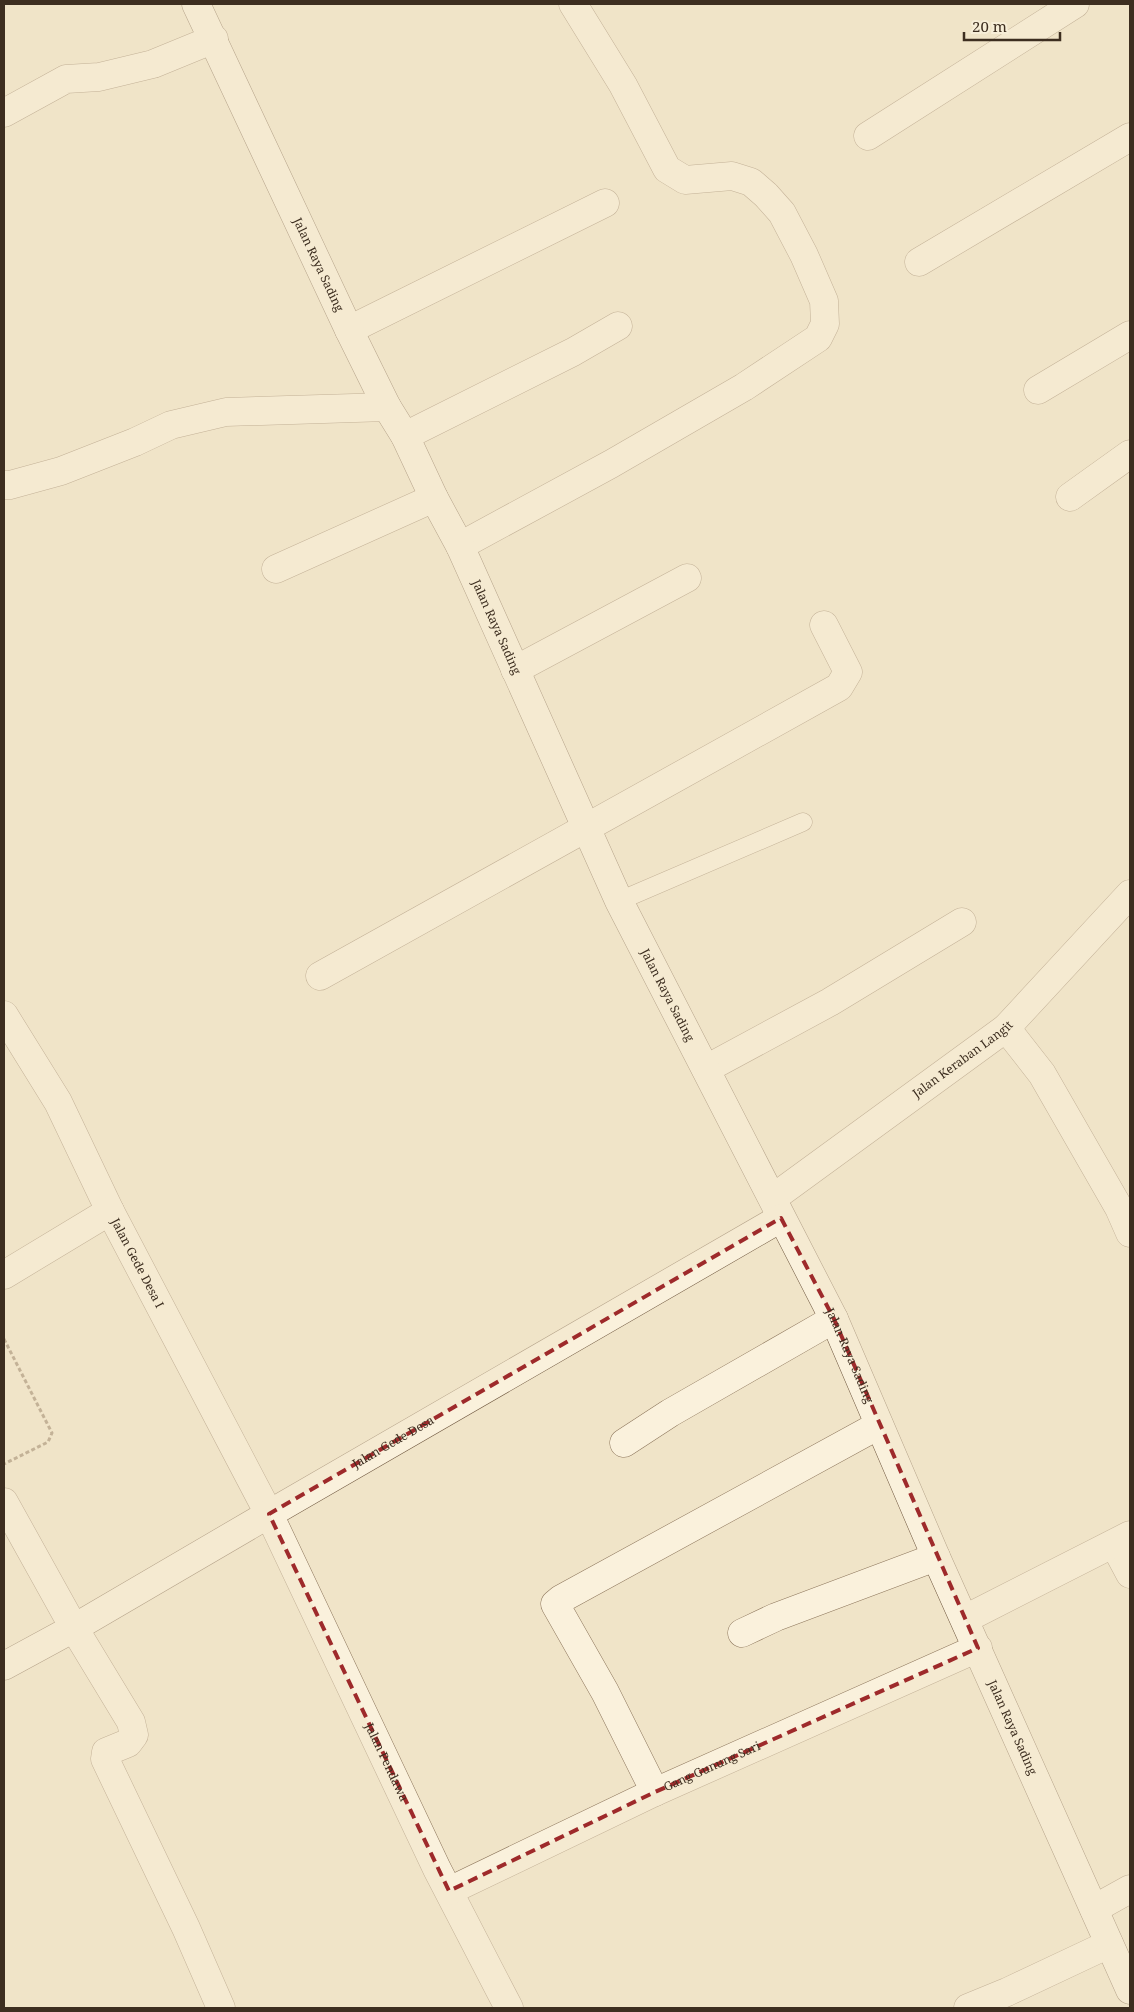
<svg xmlns="http://www.w3.org/2000/svg" width="1134" height="2012" font-family="'Noto Serif',serif">
	<style>
		.lines { fill: none; stroke-linecap: round; stroke-linejoin: round }
		.lane-casing { stroke: #8d765c; stroke-width: 19 }
		.street-casing { stroke: #8d765c; stroke-width: 29 }
		.secondary-casing { stroke: #6f573f; stroke-width: 29 }
		.path { stroke: #8d765c; stroke-width: 3; stroke-dasharray: 4 2.5; stroke-linecap: butt }
		.lane { stroke: #faf1dc; stroke-width: 18 }
		.street { stroke: #faf1dc; stroke-width: 28 }
		.secondary { stroke: #faf1dc; stroke-width: 28 }
		.marked { fill: none; stroke: #9e2a2b; stroke-width: 4; stroke-dasharray: 10 6; stroke-linejoin: round }
		.labels { text-anchor: middle; stroke-width: 5; stroke-linejoin: round; paint-order: stroke }
		.street-label { font-size: 12px; fill: #3d2e20; stroke: #f7eed8 }
	</style>
	<rect width="100%" height="100%" fill="#f0e4c8"/>
	<g class="lines">
		<defs>
			<path id="lane" d="M619 901 803 822"/>
			<g id="street">
				<path d="M4 113 66 79 99 77 153 64 214 39"/>
				<path d="M868 136 1075 4"/>
				<path d="M919 262 1130 137"/>
				<path d="M349 330 605 203"/>
				<path d="M1038 390 1130 335"/>
				<path d="M405 436 573 352 618 326"/>
				<path d="M4 485H10L61 471 135 442 171 425 226 412 387 407"/>
				<path d="M1070 497 1130 454"/>
				<path d="M460 546 611 464 744 387 818 338 825 324 824 301 804 255 782 213 766 195 751 182 732 176 685 180 667 169 623 85 573 4"/>
				<path d="M276 569 434 498"/>
				<path d="M515 670 687 578"/>
				<path d="M320 976 839 687 848 672 824 625"/>
				<path id="s1" d="M4 1015 58 1102 110 1211 269 1514 437 1869 509 2008"/>
				<path d="M1006 1028 1042 1074 1119 1208 1130 1233"/>
				<path d="M706 1069 830 1002 962 922"/>
				<path id="s2" d="M773 1198 1006 1028 1130 894"/>
				<path d="M4 1275 110 1211"/>
				<path d="M624 1443 670 1413 834 1319"/>
				<path d="M4 1502 74 1628 131 1722 134 1735 128 1743 106 1752 105 1759 186 1928 221 2008"/>
				<path d="M1114 1544 1130 1574"/>
				<path d="M965 1619 1130 1535"/>
				<path d="M742 1633 776 1617 936 1557"/>
				<path d="M655 1792 605 1692 555 1604 561 1599 879 1425"/>
				<path id="s3" d="M449 1891 655 1792 978 1648"/>
				<path d="M1094 1909 1130 1889"/>
				<path d="M968 2008 1007 1992 1109 1944"/>
			</g>
			<g id="secondary">
				<path id="s4" d="M196 4 349 330 387 407 405 436 434 498 460 546 619 901 834 1319 936 1557 1130 1990"/>
				<path id="s5" d="M4 1666 74 1628 269 1514 781 1218"/>
			</g>
		</defs>
		<use href="#lane" class="lane-casing"/>
		<use href="#street" class="street-casing"/>
		<use href="#secondary" class="secondary-casing"/>
		<path class="path" d="M4 1339 52 1433 48 1442 4 1464"/>
		<use href="#lane" class="lane"/>
		<use href="#street" class="street"/>
		<use href="#secondary" class="secondary"/>
	</g>
	<path d="M0 0H1134V2012H0ZM781 1218 834 1319 978 1648 655 1792 449 1891 269 1514Z" fill="#f0e4c8" fill-opacity=".55" fill-rule="evenodd"/>
	<path class="marked" d="M781 1218 834 1319 978 1648 655 1792 449 1891 269 1514Z"/>
	<g class="labels">
		<g class="street-label">
			<text dy="4" stroke="none"><textPath href="#s4" startOffset="288">Jalan Raya Sading</textPath></text>
			<text dy="4" stroke="none"><textPath href="#s4" startOffset="692">Jalan Raya Sading</textPath></text>
			<text dy="4" stroke="none"><textPath href="#s4" startOffset="1098">Jalan Raya Sading</textPath></text>
			<text dy="4" stroke="none"><textPath href="#s2" startOffset="235">Jalan Keraban Langit</textPath></text>
			<text dy="4" stroke="none"><textPath href="#s1" startOffset="282">Jalan Gede Desa I</textPath></text>
			<text dy="4" stroke="none"><textPath href="#s4" startOffset="1502">Jalan Raya Sading</textPath></text>
			<text dy="4" stroke="none"><textPath href="#s5" startOffset="449">Jalan Gede Desa</textPath></text>
			<text dy="4" stroke="none"><textPath href="#s4" startOffset="1908">Jalan Raya Sading</textPath></text>
			<text dy="4" stroke="none"><textPath href="#s1" startOffset="840">Jalan Pendawa</textPath></text>
			<text dy="4" stroke="none"><textPath href="#s3" startOffset="291">Gang Gunung Sari</textPath></text>
		</g>
	</g>
	<rect width="1134" height="2012" fill="none" stroke="#3d2e20" stroke-width="10"/>
	<path d="M964 32v8h96v-8" fill="none" stroke="#3d2e20" stroke-width="2.5"/>
	<text x="972" y="32" font-size="15" fill="#3d2e20" stroke="#f7eed8" stroke-width="4" paint-order="stroke">20 m</text>
</svg>
